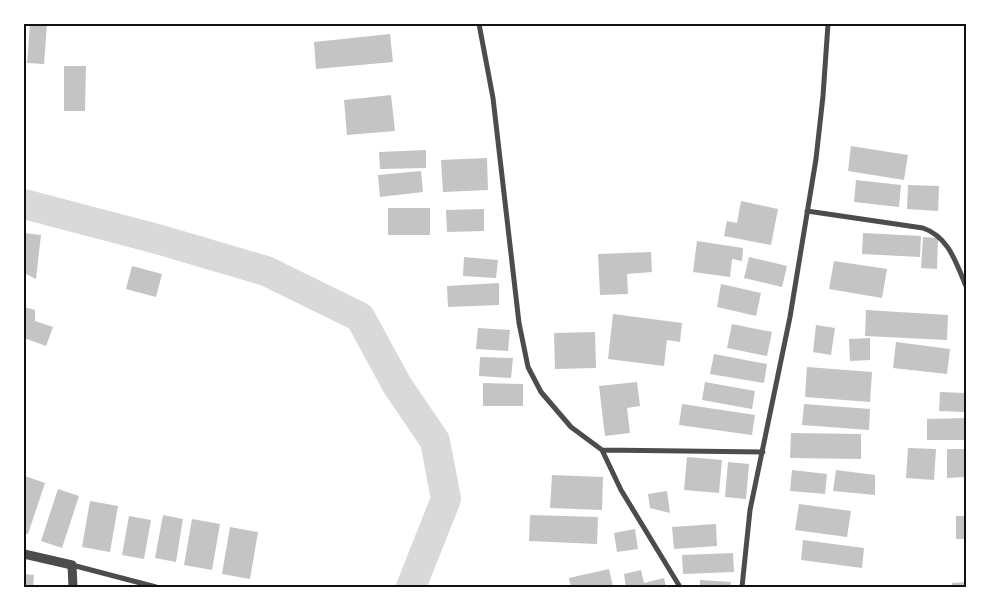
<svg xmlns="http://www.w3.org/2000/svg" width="990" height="611" font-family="'Source Sans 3',sans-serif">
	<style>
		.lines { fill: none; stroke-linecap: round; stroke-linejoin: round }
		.river { stroke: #d9d9d9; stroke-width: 30 }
		.building { fill: #c4c4c4 }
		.minor { stroke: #4c4c4c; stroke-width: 5 }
		.tertiary { stroke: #4c4c4c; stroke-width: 9 }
		.neatline { fill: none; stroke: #111; stroke-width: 2 }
	</style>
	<rect width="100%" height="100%" fill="#fff"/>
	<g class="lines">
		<path class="river" d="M24 204 157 239 266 271 360 317 397 385 435 441 446 499 411 587"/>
	</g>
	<path class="building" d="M30 24H47L44 64 27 63Z
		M390 34 393 62 316 69 314 42Z
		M64 66H86L85 111H64Z
		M391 95 395 131 347 135 344 100Z
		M851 146 908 155 904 180 848 171Z
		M426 150V168L380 169 379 152Z
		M487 158 488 190 443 192 441 160Z
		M421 171 423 192 380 197 378 175Z
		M856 180 901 185 899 207 854 202Z
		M908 185 939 186 938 211 907 209Z
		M741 201 778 209 771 245 724 236 727 221 737 223Z
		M388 208H430V235H388Z
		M484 209V231L447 232 446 210Z
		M24 233 41 235 36 279 24 273Z
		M863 233 921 236 920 257 862 254Z
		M923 237 938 238 937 269 921 268Z
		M697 241 743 248 742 261 732 259 730 277 693 272Z
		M651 252 652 272 627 274 628 294 600 295 598 254Z
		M464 257 498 260 496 278 463 276Z
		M749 257 787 266 782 287 744 278Z
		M834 261 887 269 882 298 829 289Z
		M132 266 162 274 156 297 126 289Z
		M499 283V305L448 307 447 286Z
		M721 284 761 293 756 316 717 307Z
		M24 307 35 310V321L53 327 46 346 24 338Z
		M866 310 948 315 947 340 865 336Z
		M613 314 682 323 680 342 667 340 664 366 608 359Z
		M732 324 772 332 767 356 727 348Z
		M816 325 835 328 831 355 813 352Z
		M478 328 510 330 508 351 476 349Z
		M595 332 596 368 555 369 554 333Z
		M870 338V360L850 361 849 339Z
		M896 342 950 349 947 374 893 368Z
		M714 354 767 364 764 383 710 374Z
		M480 357 513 358 511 378 479 376Z
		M807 367 872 372 870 402 805 397Z
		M637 382 640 406 627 408 630 433 605 436 599 386Z
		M705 382 755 391 752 409 702 400Z
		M483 383 523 384V406H483Z
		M940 392 966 393V412L939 411Z
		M682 404 755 415 752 435 679 425Z
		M804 404 870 409 869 430 802 425Z
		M966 418V440H927V419Z
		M791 433 861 434V459L790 458Z
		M908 448 936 449 934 480 906 478Z
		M947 449H966V477L947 478Z
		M687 457 722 460 719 493 684 490Z
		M728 462 749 464 746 499 725 497Z
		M792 470 827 474 825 494 790 491Z
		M836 470 875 475V495L833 491Z
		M552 475 603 477 602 510 550 508Z
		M25 476 45 483 28 534 24 533Z
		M58 489 79 496 62 548 41 541Z
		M667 491 670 513 650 508 648 494Z
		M90 501 118 506 110 552 82 547Z
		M799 504 851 511 847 537 795 530Z
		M163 515 183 519 176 562 155 558Z
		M530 515 598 517 597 544 529 541Z
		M129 516 151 520 144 559 122 555Z
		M956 516H966V539H956Z
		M192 519 220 524 212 570 184 565Z
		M716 524 717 546 674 549 672 527Z
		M230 527 258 532 250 579 222 574Z
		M635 529 638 549 617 552 614 533Z
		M803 540 864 548 862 568 801 560Z
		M733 553 734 572 683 574 682 555Z
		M609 569 613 587H571L569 578Z
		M641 570 644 583 664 578 666 587H626L624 574Z
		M24 574 34 575 33 587H24Z
		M700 580 731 582 730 587H700Z
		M966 582V587H952V583Z"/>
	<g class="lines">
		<path class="minor" d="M479 24 493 98 519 323 528 367 541 392 571 427 602 450 621 490 680 587
			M807 211 923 228C949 237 956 263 966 286
			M602 450 763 452
			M72 565 156 587
			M742 587 750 510 790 317 816 159 823 96 828 24"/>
		<path class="tertiary" d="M24 554 72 565 73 587"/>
	</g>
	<rect width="990" height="611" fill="none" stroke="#ffffff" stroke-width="50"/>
	<rect x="25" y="25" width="940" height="561" class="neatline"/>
</svg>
